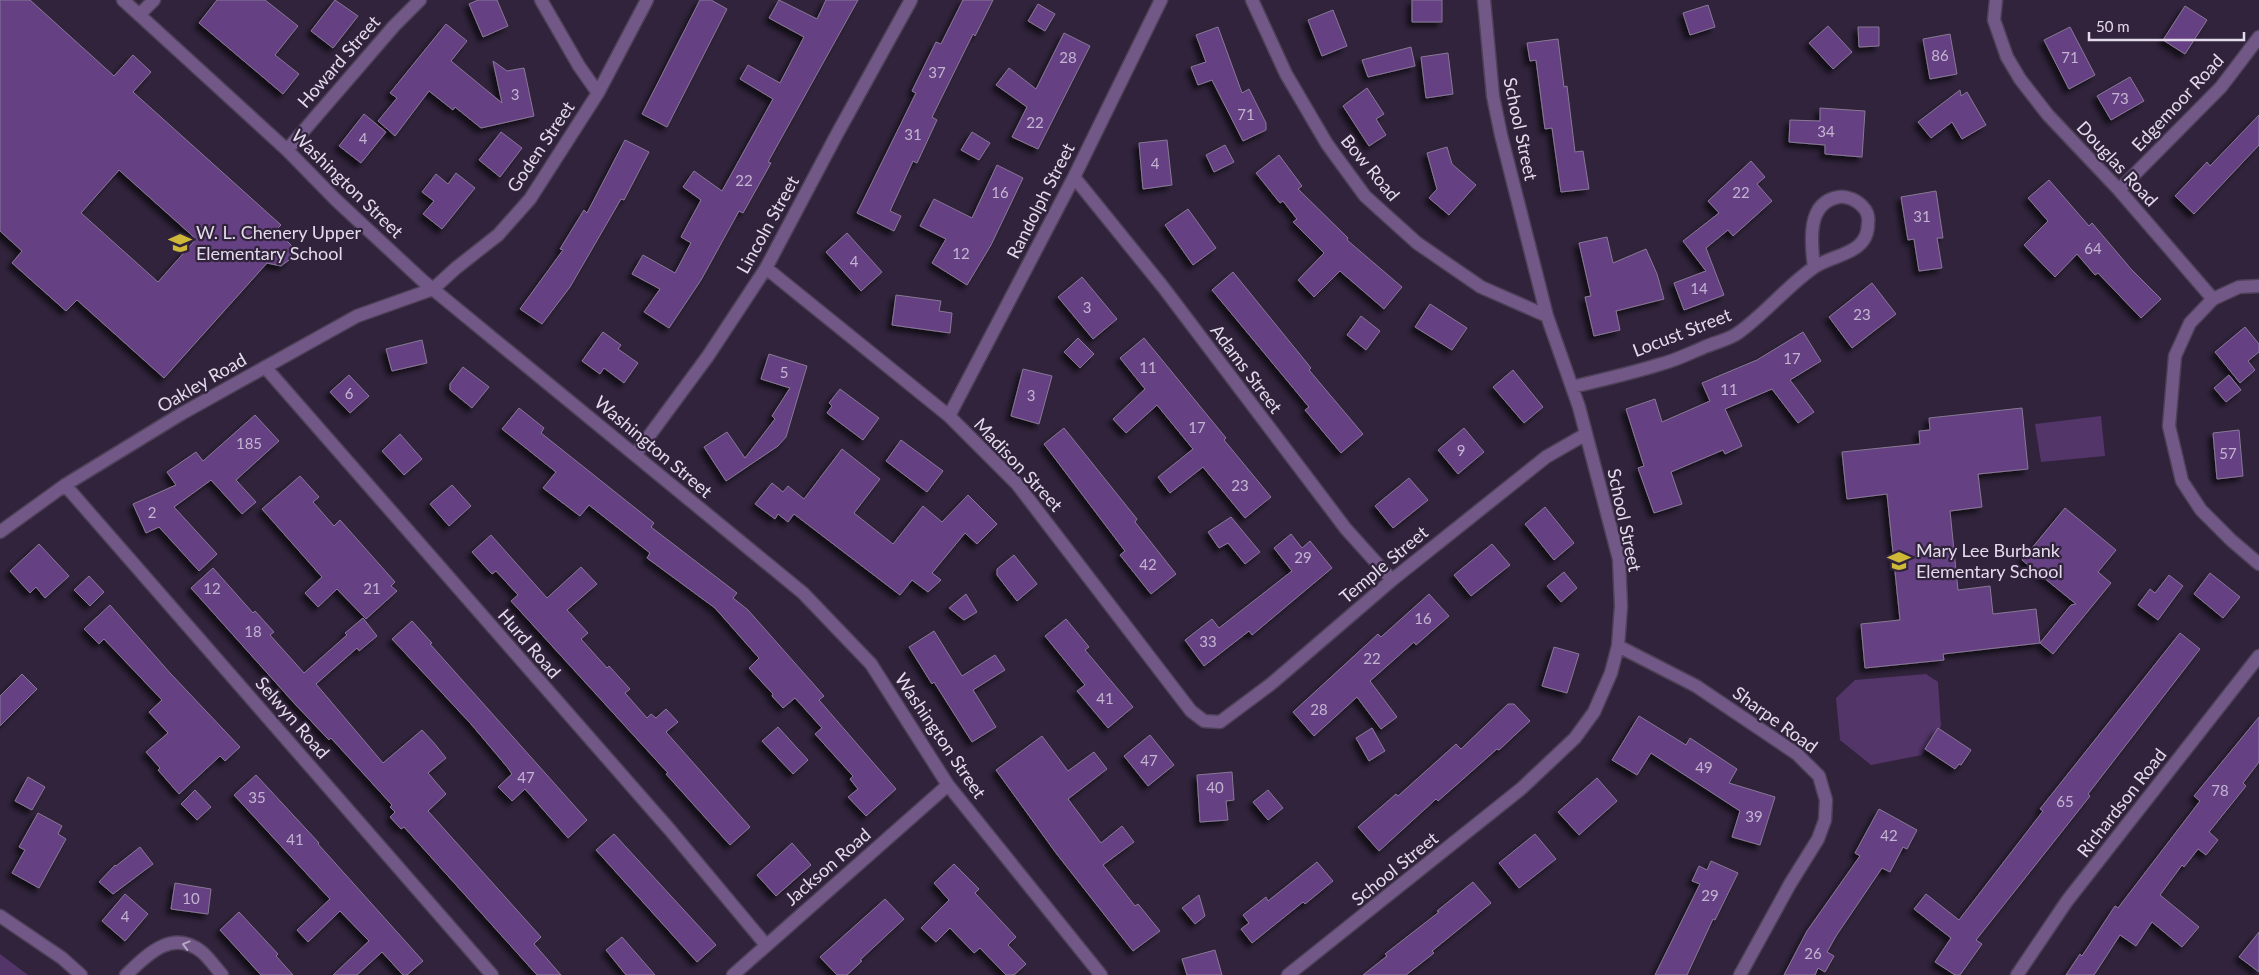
<svg xmlns="http://www.w3.org/2000/svg" width="2259" height="975" font-family="Lato,sans-serif">
	<style>
		.green { fill: #53356a }
		.building { fill: #653f83; stroke: #887995; fill-rule: evenodd; filter: url(#shadow) }
		.lines { fill: none; stroke-linecap: round; stroke-linejoin: round }
		.minor-casing { stroke: #4d4057; stroke-width: 15 }
		.minor { stroke: #725887; stroke-width: 12 }
		.oneway { stroke: #b6a7c3 }
		.labels { text-anchor: middle; stroke-width: 4.5; stroke-linejoin: round; paint-order: stroke }
		.number-label { font-size: 15px; fill: #c4b4d1 }
		.street-label { font-size: 18px; fill: #e3dbeb; stroke: #30233b }
		.poi-label { font-size: 18px; fill: #e3dbeb; stroke: #30233b; text-anchor: start }
	</style>
	<defs>
		<filter id="shadow"><feDropShadow dx="-4.5" dy="4.5" stdDeviation="2.5" flood-color="#0009"/></filter>
	</defs>
	<rect width="100%" height="100%" fill="#30233b"/>
	<path class="green" d="M2101 416 2105 456 2041 462 2035 424Z
		M1926 674 1938 682 1941 726 1922 755 1871 765 1840 740 1836 698 1855 680Z
		M0 954 28 975H0Z"/>
	<path class="building" d="M0 0H30L114 76 133 55 151 72 133 92 281 225 276 230 291 245 293 252 289 260 281 266 267 263 164 378 77 300 66 311 12 263 22 251 0 231ZM119 170 196 239 158 282 81 213Z
		M217 0H265L298 26 275 55 299 74 283 94 199 23Z
		M335 0 358 16 333 48 311 31Z
		M478 0H497L508 26 483 37 469 4Z
		M700 0H711L727 9 667 127 642 114Z
		M779 0 817 19 826 0H858L768 162 771 163 743 213 739 211 701 280 669 328 644 312 660 289 632 274 643 255 675 273 691 243 681 237 701 200 683 187 694 171 722 191 773 99 740 79 748 65 780 83 804 37 769 18Z
		M963 0H993L975 36 973 34 932 117 937 120 917 163 913 161 890 211 901 216 894 231 857 213 916 93 912 91 936 42 941 44Z
		M1412 0H1442V22H1412Z
		M1038 4 1055 14 1045 31 1028 21Z
		M1708 5 1715 27 1690 35 1683 13Z
		M2185 6 2207 20 2185 54 2163 40Z
		M1333 10 1347 46 1322 56 1308 20Z
		M446 24 467 41 451 61 502 103 493 61 507 71 524 68 534 116 481 128 455 107 453 110 429 91 395 136 378 121 397 98 390 93Z
		M1828 26 1852 52 1833 69 1809 43Z
		M1218 27 1242 93 1249 89 1266 123V130L1243 141 1212 80 1198 85 1191 67 1206 62 1196 35Z
		M1858 27H1879V46L1859 47Z
		M2070 27 2095 75 2069 89 2044 40Z
		M1064 33 1090 46 1038 149 1012 137 1027 107 996 85 1009 68 1036 89Z
		M1950 34 1957 74 1930 79 1923 39Z
		M1558 39 1564 87 1567 86 1575 152 1583 151 1589 189 1561 192 1552 128 1545 129 1536 60 1530 61 1527 43Z
		M1411 47 1415 66 1368 77 1362 60Z
		M1448 53 1453 94 1426 98 1421 57Z
		M2130 77 2144 101 2111 120 2097 96Z
		M1367 88 1384 114 1376 119 1386 135 1369 146 1343 106Z
		M1960 90 1961 96 1967 92 1986 125 1962 139 1952 122 1931 138 1918 122Z
		M1820 108 1865 111 1862 157 1825 154V145L1789 142 1790 120 1820 121Z
		M364 114 386 132 361 163 339 146Z
		M2259 115V145L2194 214 2175 196 2207 162 2210 166Z
		M501 132 522 148 500 177 479 160Z
		M972 132 990 143 979 160 961 150Z
		M625 140 649 152 624 200 621 199 570 287 542 324 520 309 563 250 560 249 584 210 587 213Z
		M1167 140 1172 185 1143 189 1139 143Z
		M1225 145 1234 162 1214 172 1206 155Z
		M1447 147 1452 164 1476 185 1449 215 1429 198 1437 189 1427 153Z
		M1279 155 1302 186 1298 189 1348 238 1347 240 1402 287 1384 309 1340 271 1314 297 1298 280 1324 253 1293 222 1297 219 1283 201 1280 203 1256 173Z
		M1751 161 1765 177 1757 184 1772 201 1733 236 1728 230 1706 248 1724 295 1684 310 1674 283 1706 271 1683 241 1719 213 1708 201Z
		M997 165 1023 178 991 245 967 285 932 263 946 239 920 226 934 199 972 218Z
		M456 173 475 188 442 229 423 214 434 201 422 192 436 174 448 184Z
		M2049 180 2089 226 2092 223 2131 269 2161 299 2141 318 2098 273 2095 275 2077 254 2055 277 2024 245 2048 221 2028 198Z
		M1936 191 1943 238H1937L1942 268 1919 271 1914 239 1908 240 1901 197Z
		M1188 209 1216 248 1193 265 1165 225Z
		M847 233 882 272 861 291 826 252Z
		M1607 237 1613 263 1646 249 1657 274 1664 299 1616 311 1620 330 1594 336 1585 297 1591 296 1579 243Z
		M1233 272 1311 368 1309 370 1363 434 1341 453 1305 410 1309 407 1212 290Z
		M1082 277 1117 319 1093 339 1058 297Z
		M1872 283 1896 314 1852 348 1829 317Z
		M896 295 941 301 939 311 952 313 950 333 892 325Z
		M1430 304 1467 328 1452 350 1415 327Z
		M1361 316 1380 331 1366 350 1347 335Z
		M2245 327 2259 344V352L2248 361 2255 370 2240 383 2215 352Z
		M603 332 621 345 618 349 638 363 624 383 604 368 600 374 582 361Z
		M1803 332 1821 361 1790 380 1814 412 1798 423 1772 389 1725 409 1742 446 1725 454 1723 450 1671 472 1682 504 1654 513 1638 468 1644 466 1626 409 1655 399 1662 422 1710 401 1702 383 1757 360Z
		M1078 338 1094 354 1080 368 1064 352Z
		M1144 338 1226 438 1224 440 1271 497 1245 518 1203 467 1170 493 1158 477 1193 449 1157 405 1126 433 1113 419 1145 389 1120 358Z
		M422 340 427 363 392 371 386 349Z
		M769 354 807 366 786 437 778 446 726 481 704 447 727 432 745 458 775 419 772 416 790 388 761 379Z
		M463 367 489 387 472 408 450 390V384Z
		M1023 369 1052 376 1039 424 1011 416Z
		M1513 370 1543 407 1524 423 1493 387Z
		M349 375 369 396 350 413 330 392Z
		M2229 375 2241 390 2226 402 2214 388Z
		M840 389 879 418 863 440 827 413 832 406 829 403Z
		M519 408 544 428 541 433 654 523 651 527 737 593 733 598 748 610 824 696 819 700 896 789 866 816 848 797 858 789 850 779 853 776 815 734 822 728 795 698 783 708 772 696 773 694 749 668 759 658 715 608 647 558 650 553 589 505 580 516 543 488 556 472 502 429Z
		M2022 408 2028 469 1978 474 1982 507 1950 511 1958 590 1990 586 1993 614 2036 609 2040 643 1943 654 1944 660 1865 668 1861 624 1900 620 1887 494 1847 499 1842 452 1920 444 1919 431 1930 430 1929 418Z
		M255 415 279 441 236 480 256 502 242 514 211 480 174 507 217 554 199 571 159 527 146 533 133 504 176 485 167 472 196 452 203 461Z
		M1064 428 1137 519 1135 522 1176 574 1151 594 1120 555 1125 551 1044 444Z
		M1464 428 1484 452 1458 474 1438 450Z
		M2239 430 2243 476 2217 479 2213 433Z
		M400 434 422 459 404 475 382 451Z
		M901 440 943 471 927 492 886 461Z
		M842 449 880 479 854 513 893 544 923 506 942 522 968 495 997 524 977 544 965 533 932 573 941 580 928 592 912 580 900 595 794 514 788 522 778 514 775 519 755 504 772 483 783 492 788 486 804 499Z
		M300 476 319 497 313 502 334 526 340 520 395 582 391 586 397 591 366 619 337 589 318 607 305 593 322 577 262 509Z
		M1409 478 1428 500 1393 528 1375 506Z
		M452 485 471 506 449 526 430 504Z
		M1545 507 1574 543 1554 560 1525 524Z
		M2065 508 2116 550 2098 572 2111 583 2053 654 2040 643 2071 605 2076 604 2022 560Z
		M1231 517 1260 552 1245 564 1228 543 1219 548 1208 532Z
		M1291 534 1302 548 1310 541 1332 568 1252 635 1249 631 1204 666 1185 640 1212 619 1219 628 1292 571 1274 548Z
		M491 535 547 598 581 567 597 584 567 610 588 633 581 639 607 668 609 666 630 689 625 693 647 718 651 714 656 718 666 709 678 722 666 732 750 827 730 845 666 774 668 773 511 601 518 595 496 571 492 574 472 552Z
		M39 544 69 576 45 598 36 587 30 593 10 571Z
		M1492 544 1510 565 1471 596 1454 575Z
		M1014 555 1037 584 1017 601 997 575V569Z
		M213 568 253 613 255 611 274 632 270 635 304 673 347 635 345 633 363 618 377 636 359 651 357 648 316 684 383 763 422 730 434 743 446 758 428 773 446 794 428 811 541 937 534 944 561 975H537L404 827 401 829 390 817 395 812 390 807 392 805 331 738 329 740 294 703 191 588Z
		M1564 572 1577 588 1561 602 1547 586Z
		M2210 573 2240 597 2223 618 2194 594Z
		M2169 575 2183 586 2158 620 2138 605 2150 589 2155 593Z
		M89 576 104 592 90 606 74 590Z
		M966 594 977 612 964 620 949 608Z
		M1429 594 1449 616 1416 645 1414 642 1370 681 1397 717 1381 729 1357 697 1314 736 1293 712 1378 634 1381 637Z
		M110 605 170 673 240 747 225 761 220 756 179 794 158 770 160 768 146 752 168 733 149 712 162 700 104 639 99 644 84 629Z
		M1066 619 1089 647 1085 650 1133 707 1108 728 1077 691 1085 685 1045 636Z
		M412 621 432 643 430 644 587 820 568 838 525 789 512 801 498 787 512 774 508 768 471 724 392 639Z
		M934 631 962 676 995 655 1005 670 973 690 996 727 972 742 934 682 932 684 909 647Z
		M2180 633 2200 649 2088 794 2090 796 1976 940 1982 944 1960 975H1955L1935 962 1951 938 1914 909 1926 894 1959 920 2043 811 2040 809Z
		M1554 647 1579 654 1567 693 1542 686Z
		M22 674 37 689 0 726V696Z
		M1508 704H1514L1530 721 1499 750 1497 749 1438 801 1436 799 1379 851 1358 827 1396 794 1398 796 1456 744 1461 749Z
		M1639 716 1686 745 1690 738 1737 769 1729 783 1775 797 1760 845 1732 837 1740 811 1651 753 1637 775 1612 760Z
		M2259 717V762L2243 783 2246 786 2209 832 2218 840 2206 855 2198 849 2184 867 2182 865 2160 895 2199 927 2182 947 2152 922 2136 946 2120 935 2094 975H2066L2080 954 2082 956 2115 906 2118 908 2200 801 2194 796Z
		M778 727 808 760 793 774 762 741Z
		M1372 728 1385 751 1369 761 1356 738Z
		M1938 728 1971 750 1961 765 1959 764 1955 769 1925 749Z
		M1150 735 1174 765 1148 786 1124 756Z
		M1042 736 1068 771 1094 752 1107 769 1068 799 1101 843 1122 826 1134 842 1103 865 1135 906 1138 904 1160 931 1133 951 1056 853 996 770Z
		M1232 772 1234 800 1226 801 1228 820 1200 822 1197 775Z
		M256 775 319 843 318 844 423 961 407 975H403L382 952 357 975H333L369 941 340 911 308 942 297 930 330 899 234 795Z
		M28 777 45 787 32 810 15 801Z
		M1597 778 1617 801 1579 835 1558 812Z
		M195 790 211 807 197 820 181 804Z
		M1268 790 1283 808 1268 820 1253 802Z
		M1879 809 1917 830 1907 849 1903 847 1890 872 1882 868 1836 936 1827 952 1834 956 1825 972 1818 968 1815 975H1784L1807 931 1860 856 1855 853Z
		M38 813 62 826 58 834 66 839 39 888 12 873 25 850 19 847Z
		M614 834 716 945 697 962 596 850Z
		M1535 834 1556 859 1519 888 1499 863Z
		M792 843 811 865 776 896 757 875Z
		M140 847 153 864 113 894 99 882 115 865 116 866Z
		M1711 861 1738 873 1715 920 1713 919 1687 975H1655L1700 884 1692 881 1699 866 1707 870Z
		M1317 862 1333 881 1305 904 1303 902 1252 943 1241 929 1249 923 1243 915 1266 897 1268 901Z
		M954 864 979 889 975 893 1016 937 1008 945 1026 964 1014 975H1006L980 948 974 953 950 928 936 942 921 928 949 900 934 883Z
		M1473 882 1491 903 1432 951 1434 953 1406 975H1363L1387 956 1385 954 1439 912 1437 911Z
		M175 883 211 889 208 914 171 909Z
		M125 894 148 914 125 941 102 921Z
		M1199 895 1205 916 1195 924 1182 908Z
		M885 899 904 919 860 960 862 961 847 975H837L820 957Z
		M239 912 278 954 276 956 293 975H261L220 930Z
		M2259 932V972L2239 957Z
		M622 937 655 975H626L606 950Z
		M1215 950 1222 975H1187L1182 959Z"/>
	<g class="lines">
		<defs>
			<path id="minor" d="M123 0 287 150 336 200 423 281 803 593 871 664 948 785 1101 975
				M541 0 579 66 598 93
				M1252 0 1286 74 1327 144 1365 196 1417 243 1481 287 1547 316
				M1996 0 1994 20 2007 57 2020 79 2048 115 2119 190 2213 299 2239 287 2259 286
				M140 14 154 0
				M287 150 394 26 420 0
				M1074 177 1163 287 1346 529 1392 580
				M2119 190 2221 87 2259 37
				M766 268 949 416 1017 484 1191 711 1204 721 1220 722 1271 684 1392 580 1546 457 1586 434
				M2213 299 2190 323 2175 356 2169 426 2182 481 2201 510 2231 540 2259 564
				M265 367 670 830 766 945
				M1572 387C1602 380 1632 373 1661 364 1677 360 1692 352 1707 346 1717 342 1730 339 1738 333 1765 314 1786 287 1813 268 1832 254 1868 255 1868 224 1869 217 1868 212 1863 207 1857 200 1847 196 1839 197 1806 202 1811 243 1814 267
				M949 416 1074 177 1161 0
				M635 455 708 356 766 268 837 134 911 0
				M65 485 492 975
				M0 532 65 485 181 414 357 316 433 289 456 268 498 235 530 199 598 93 647 0
				M1618 646 1696 686 1797 754 1819 776 1826 800 1825 820 1818 839 1790 884 1740 975
				M0 916 62 958 81 975
				M126 975C147 955 172 928 202 952 209 958 216 968 222 975
				M733 975 948 785
				M1288 975 1522 788 1575 738 1594 712 1611 673 1618 646 1621 606 1619 559 1579 407 1547 316 1501 135 1493 96 1484 0
				M2017 975 2067 901 2259 656"/>
		</defs>
		<use href="#minor" class="minor-casing"/>
		<use href="#minor" class="minor"/>
	</g>
	<defs><path id="oneway-chevron" d="M-2-3.5L2.5 0L-2 3.5" fill="none" stroke-width="1.6" stroke-linecap="round" stroke-linejoin="round" transform="scale(1.25)"/></defs>
	<use class="oneway" href="#oneway-chevron" transform="translate(186 945) rotate(-165)"/>
	<defs>
		<symbol id="school-bare" viewBox="-9 -9 18 18"><path d="M0-5L7-2L0 1L-7-2ZM-4 1L0 2.5L4 1V4Q0 6-4 4Z" fill="#cfb837" stroke="#30233b" stroke-width="2.5" paint-order="stroke"/></symbol>
	</defs>
	<g fill-rule="evenodd">
		<use href="#school-bare" x="164" y="227" width="32" height="32"/>
		<use href="#school-bare" x="1883" y="545" width="32" height="32"/>
	</g>
	<g class="labels">
		<g class="number-label">
			<text x="1940" y="61">86</text>
			<text x="1068" y="63">28</text>
			<text x="2070" y="63">71</text>
			<text x="937" y="78">37</text>
			<text x="515" y="100">3</text>
			<text x="2120" y="104">73</text>
			<text x="1246" y="120">71</text>
			<text x="1035" y="128">22</text>
			<text x="1826" y="137">34</text>
			<text x="913" y="140">31</text>
			<text x="363" y="144">4</text>
			<text x="1155" y="169">4</text>
			<text x="744" y="186">22</text>
			<text x="1000" y="198">16</text>
			<text x="1741" y="198">22</text>
			<text x="1922" y="222">31</text>
			<text x="2093" y="254">64</text>
			<text x="961" y="259">12</text>
			<text x="854" y="267">4</text>
			<text x="1699" y="294">14</text>
			<text x="1087" y="313">3</text>
			<text x="1862" y="320">23</text>
			<text x="1792" y="364">17</text>
			<text x="1148" y="373">11</text>
			<text x="784" y="378">5</text>
			<text x="1729" y="395">11</text>
			<text x="349" y="399">6</text>
			<text x="1031" y="401">3</text>
			<text x="1197" y="433">17</text>
			<text x="249" y="449">185</text>
			<text x="1461" y="456">9</text>
			<text x="2228" y="459">57</text>
			<text x="1240" y="491">23</text>
			<text x="152" y="518">2</text>
			<text x="1303" y="563">29</text>
			<text x="1148" y="570">42</text>
			<text x="212" y="594">12</text>
			<text x="372" y="594">21</text>
			<text x="1423" y="624">16</text>
			<text x="253" y="637">18</text>
			<text x="1208" y="647">33</text>
			<text x="1372" y="664">22</text>
			<text x="1105" y="704">41</text>
			<text x="1319" y="715">28</text>
			<text x="1149" y="766">47</text>
			<text x="1704" y="773">49</text>
			<text x="526" y="783">47</text>
			<text x="1215" y="793">40</text>
			<text x="2220" y="796">78</text>
			<text x="257" y="803">35</text>
			<text x="2065" y="807">65</text>
			<text x="1754" y="822">39</text>
			<text x="1889" y="841">42</text>
			<text x="295" y="845">41</text>
			<text x="1710" y="901">29</text>
			<text x="191" y="904">10</text>
			<text x="125" y="922">4</text>
			<text x="1813" y="959">26</text>
		</g>
		<g class="street-label">
			<text transform="translate(339 62) rotate(-49)" y="6">Howard Street</text>
			<text transform="translate(2178 103) rotate(-47)" y="6">Edgemoor Road</text>
			<text transform="translate(1520 129) rotate(78)" y="6">School Street</text>
			<text transform="translate(541 147) rotate(-56)" y="6">Goden Street</text>
			<text transform="translate(2117 164) rotate(47)" y="6">Douglas Road</text>
			<text transform="translate(1370 168) rotate(50)" y="6">Bow Road</text>
			<text transform="translate(347 184) rotate(44)" y="6">Washington Street</text>
			<text transform="translate(1041 201) rotate(-63)" y="6">Randolph Street</text>
			<text transform="translate(768 225) rotate(-61)" y="6">Lincoln Street</text>
			<text transform="translate(1682 333) rotate(-21)" y="6">Locust Street</text>
			<text transform="translate(1246 369) rotate(53)" y="6">Adams Street</text>
			<text transform="translate(202 383) rotate(-30)" y="6">Oakley Road</text>
			<text transform="translate(653 447) rotate(40)" y="6">Washington Street</text>
			<text transform="translate(1018 465) rotate(47)" y="6">Madison Street</text>
			<text transform="translate(1624 520) rotate(78)" y="6">School Street</text>
			<text transform="translate(1384 565) rotate(-40)" y="6">Temple Street</text>
			<text transform="translate(529 644) rotate(49)" y="6">Hurd Road</text>
			<text transform="translate(292 718) rotate(49)" y="6">Selwyn Road</text>
			<text transform="translate(1775 720) rotate(36)" y="6">Sharpe Road</text>
			<text transform="translate(940 736) rotate(56)" y="6">Washington Street</text>
			<text transform="translate(2122 803) rotate(-52)" y="6">Richardson Road</text>
			<text transform="translate(828 867) rotate(-41)" y="6">Jackson Road</text>
			<text transform="translate(1395 869) rotate(-39)" y="6">School Street</text>
		</g>
		<g class="poi-label">
			<text x="196" y="239">W. L. Chenery Upper<tspan x="196" dy="21">Elementary School</tspan></text>
			<text x="1916" y="557">Mary Lee Burbank<tspan x="1916" dy="21">Elementary School</tspan></text>
		</g>
	</g>
	<path d="M2089 32v8h155v-8" fill="none" stroke="#e3dbeb" stroke-width="2.5"/>
	<text x="2096" y="32" font-size="15" fill="#e3dbeb" stroke="#30233b" stroke-width="4" paint-order="stroke">50 m</text>
</svg>
